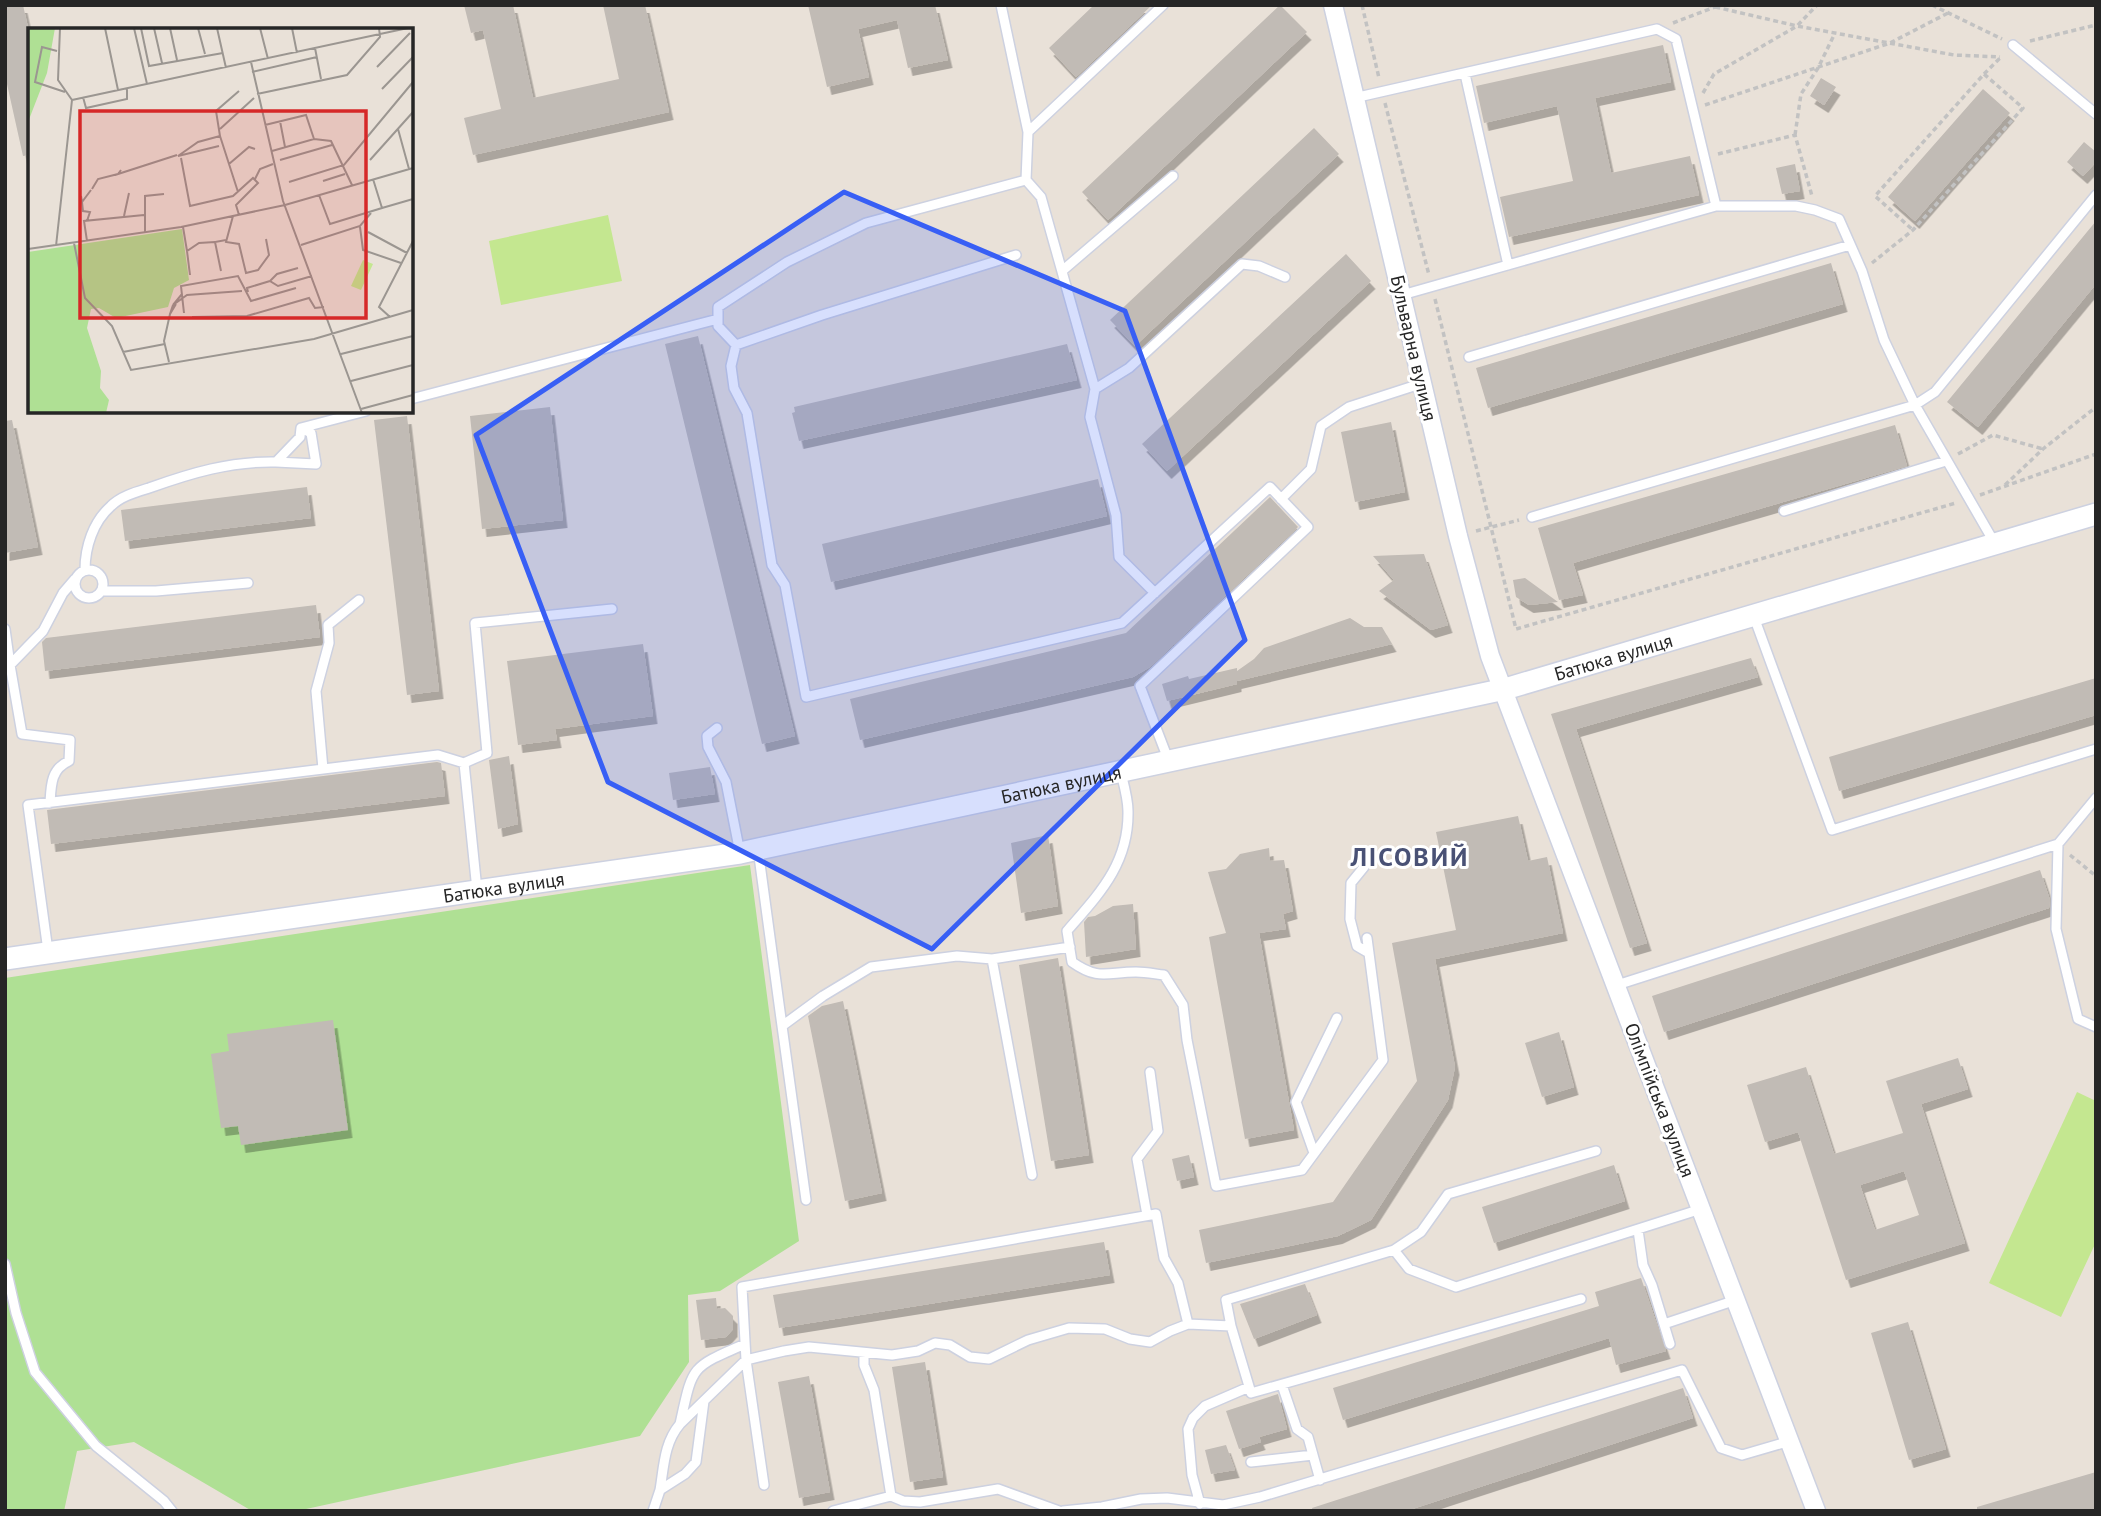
<svg xmlns="http://www.w3.org/2000/svg" width="2101" height="1516" font-family="'PT Sans',sans-serif">
	<style>
		.green { fill: #afe094 }
		.pitch { fill: #c4e790 }
		.building { fill: #c1bbb5; fill-rule: evenodd; filter: url(#shadow) }
		.lines { fill: none; stroke-linecap: round; stroke-linejoin: round }
		.service-casing { stroke: #cdd1e0; stroke-width: 12 }
		.minor-casing { stroke: #cdd1e0; stroke-width: 21 }
		.tertiary-casing { stroke: #cdd1e0; stroke-width: 24 }
		.path { stroke: #c2c2c2; stroke-width: 3.5; stroke-dasharray: 5 3.5; stroke-linecap: butt }
		.service { stroke: #fff; stroke-width: 9 }
		.minor { stroke: #fff; stroke-width: 18 }
		.tertiary { stroke: #fff; stroke-width: 21 }
		.marked { fill: #385ff5; fill-opacity: 0.2; stroke: #385ff5; stroke-width: 5; stroke-linejoin: round }
		.labels { text-anchor: middle; stroke-width: 6; stroke-linejoin: round; paint-order: stroke }
		.street-label { font-size: 19px; fill: #262626; stroke: #fff }
		.district-label { font-size: 26px; font-weight: bold; letter-spacing: 2px; fill: #495175; stroke: #fff }
		.inset-road { fill: none; stroke: #9b9691; stroke-width: 2 }
		.view { fill: #d62828; fill-opacity: 0.15; stroke: #d62828; stroke-width: 3.5 }
		.inset-edge { fill: none; stroke: #262626; stroke-width: 3.5 }
	</style>
	<defs>
		<filter id="shadow"><feDropShadow dx="4.5" dy="8" stdDeviation="0" flood-color="#0004"/></filter>
	</defs>
	<rect width="100%" height="100%" fill="#e9e1d8"/>
	<path class="green" d="M750 865 799 1241 720 1291 688 1295 689 1362 640 1436 297 1511H252L134 1442 77 1451 64 1511H5V978Z"/>
	<path class="pitch" d="M608 215 622 281 501 305 489 241Z
		M2077 1092 2096 1101V1242L2061 1317 1989 1283Z"/>
	<path class="building" d="M5 5H23L30 37V155L23 156 5 75Z
		M464 5H513L533 98 619 79 603 5H645L669 112 473 155 464 118 501 109 483 30 471 33Z
		M808 5H935L948 60 908 68 897 20 858 29 869 77 827 87Z
		M1094 5H1152L1076 77 1049 48Z
		M1280 5 1307 32 1108 220 1082 192Z
		M1663 45 1671 82 1595 98 1611 173 1690 156 1699 195 1509 237 1500 197 1573 181 1557 106 1484 123 1476 86Z
		M1821 78 1836 87 1824 105 1810 96Z
		M1983 89 2010 113 1915 221 1888 197Z
		M1314 128 1339 154 1135 346 1110 320Z
		M2084 142 2096 152V162L2083 176 2067 162Z
		M1795 164 1800 191 1782 194 1776 168Z
		M2096 221V284L1978 427 1947 402Z
		M1346 254 1371 281 1167 471 1142 444Z
		M1831 263 1843 304 1488 408 1476 368Z
		M698 336 795 736 762 744 665 344Z
		M1067 344 1077 380 799 441 792 413 795 412 794 407Z
		M550 407 563 520 482 529 470 416Z
		M407 416 439 691 407 695 374 420Z
		M12 420 38 547 5 553V421Z
		M1391 422 1405 492 1355 502 1341 432Z
		M1895 425 1907 466 1573 563 1583 595 1559 600 1538 528Z
		M1098 479 1107 516 831 582 822 544Z
		M307 487 311 518 125 541 121 510Z
		M1270 497 1298 527 1150 667 1133 677 860 740 850 699 1126 633Z
		M1424 554 1448 625 1431 630 1379 591 1394 580 1373 556Z
		M1525 578 1558 602 1529 605 1516 597 1513 580Z
		M316 605 320 637 45 671 42 642 46 638Z
		M1350 618 1364 627H1382L1392 644 1237 681V684L1167 701 1162 684 1188 676 1189 679 1237 668V671L1254 659 1264 648Z
		M643 644 653 716 555 729 557 740 518 745 507 661Z
		M1751 658 1758 677 1576 729 1647 943 1630 948 1551 714Z
		M2096 678V715L1839 791 1829 757Z
		M509 756 518 824 498 829 489 760Z
		M437 762 441 763 445 796 51 844 47 810Z
		M710 767 715 794 673 800 669 773Z
		M1518 816 1528 861 1547 857 1563 933 1435 959 1455 1067 1448 1100 1371 1220 1338 1236 1206 1263 1199 1230 1333 1202 1417 1081 1392 943 1456 930 1436 832Z
		M1048 835 1058 906 1021 913 1011 843Z
		M1269 848 1270 861 1284 860 1293 911 1283 914 1286 929 1259 933 1294 1130 1245 1139 1209 937 1226 933 1208 872 1226 869 1240 854Z
		M2040 870 2050 900 2049 908 1664 1032 1652 996Z
		M1133 904 1136 949 1086 957 1084 922 1088 917 1095 916 1113 906Z
		M1058 958 1089 1155 1051 1161 1019 965Z
		M843 1001 882 1193 845 1201 808 1016 822 1006Z
		M333 1020 348 1130 241 1145 238 1126 221 1128 211 1054 229 1051 227 1034Z
		M1559 1032 1574 1087 1542 1097 1525 1043Z
		M1958 1058 1968 1089 1921 1104 1965 1243 1846 1280 1798 1132 1765 1142 1747 1085 1806 1067 1834 1154 1903 1133 1886 1081ZM1904 1171 1919 1215 1875 1230 1860 1185Z
		M1189 1155 1194 1177 1177 1181 1172 1159Z
		M1614 1165 1625 1201 1494 1243 1482 1207Z
		M1104 1242 1110 1275 779 1328 773 1295Z
		M1641 1278 1666 1351 1616 1365 1609 1338 1343 1420 1333 1388 1599 1306 1595 1292Z
		M1305 1284 1317 1315 1254 1339 1240 1304Z
		M716 1298 717 1309 725 1308 733 1316V1329L726 1337 701 1340 696 1300Z
		M1908 1322 1946 1449 1909 1460 1871 1333Z
		M925 1362 943 1477 910 1482 892 1367Z
		M809 1376 830 1492 799 1498 778 1382Z
		M1683 1388 1693 1418 1406 1511H1313L1312 1508Z
		M1278 1394 1287 1429 1259 1437 1261 1442 1239 1449 1226 1411Z
		M1226 1445 1235 1470 1211 1474 1205 1450Z
		M2096 1472V1511H1977V1507Z"/>
	<g class="lines">
		<defs>
			<path id="service" d="M1001 5 1028 132 1026 180 866 223 787 262 718 307V326L736 345 822 315 1016 255
				M2013 45 2096 114
				M1465 74 1508 265
				M1354 98 1657 29 1676 39 1716 206
				M1028 132 1163 5
				M1026 180 1041 197 1095 389 1090 417 1116 515 1119 557 1155 593
				M1062 271 1173 176
				M1402 295 1716 206H1796L1815 210 1839 219 1862 271 1884 340 1915 405 1994 542
				M736 345 731 366 734 388 747 413 772 565 785 585 806 697 1122 623 1270 487 1308 527 1140 686 1168 759
				M1469 357 1850 245
				M1095 389 1129 368 1242 264 1259 266 1285 277
				M411 399 718 319
				M301 428 311 433 316 464 276 462 300 437Z
				M301 428 366 411
				M1281 499 1311 469 1321 426 1349 407 1423 383
				M1784 511 1946 461
				M1532 517 1915 405 1935 392 2096 195
				M75 584a14 14 0 1 1 28 0a14 14 0 1 1-28 0Z
				M85 570C85 547 93 522 111 506 121 496 136 492 149 488 191 473 231 461 276 462
				M101 591H156L248 583
				M1754 617 1832 830 2096 749
				M5 629 10 665 43 631 63 593 75 579
				M10 665 22 734 70 740 69 761C51 769 51 785 50 803
				M717 728 707 736 708 747 726 782 740 853
				M323 769 316 691 329 643 328 625 359 600
				M1121 773C1124 785 1128 799 1128 811 1129 864 1099 894 1067 931L1072 962C1099 981 1107 972 1136 972 1146 972 1155 974 1164 975L1183 1005 1187 1040 1216 1186 1302 1170 1383 1060 1367 938
				M2058 844 2056 929 2078 1019 2096 1027
				M758 849 782 1026 823 996 871 967 957 956 992 959
				M1364 867 1351 883 1350 919 1357 946 1369 953
				M477 890 464 763 487 753 475 623 612 609
				M48 951 28 805 438 755 464 763
				M1617 985 2058 844 2096 798
				M782 1026 806 1200
				M1596 1151 1448 1194 1421 1232 1394 1250 1409 1269 1456 1287 1701 1209
				M1314 1153 1296 1102 1337 1018
				M1032 1175 992 959 1070 947
				M1147 1215 1137 1159 1158 1131 1150 1072
				M1638 1230 1643 1265 1652 1285 1670 1344
				M1394 1250 1226 1300 1231 1326 1251 1393 1581 1299
				M5 1264 16 1313 35 1372 96 1446 164 1501 172 1511
				M1664 1324 1736 1300
				M745 1344C690 1368 693 1365 680 1424L746 1360 784 1351 809 1347 892 1355 918 1351 935 1343 950 1345 970 1357 989 1359 1028 1340 1069 1328 1105 1329 1130 1339 1150 1342 1170 1331 1188 1324
				M864 1354V1365L874 1390 891 1496
				M1282 1385 1297 1429 1308 1437 1320 1480
				M680 1424C664 1443 664 1466 660 1490L685 1474 696 1462 704 1401
				M1251 1462 1313 1455
				M764 1485 746 1360 742 1287 1156 1214 1164 1258 1178 1283 1188 1324 1231 1326
				M1200 1504 1192 1475 1188 1429 1193 1418 1205 1406 1249 1387
				M653 1511 660 1490
				M833 1511 891 1496 903 1501 920 1502 998 1489 1059 1511
				M1063 1511 1102 1507 1141 1499 1167 1498 1223 1505 1260 1497 1682 1370 1721 1448 1742 1455 1790 1441"/>
			<path id="minor" d="M1333 5 1458 536 1490 656 1816 1511"/>
			<g id="tertiary">
				<path id="s1" d="M5 959 740 853 1505 689 2096 514"/>
			</g>
		</defs>
		<use href="#service" class="service-casing"/>
		<use href="#minor" class="minor-casing"/>
		<use href="#tertiary" class="tertiary-casing"/>
		<path class="path" d="M1362 5 1379 78
			M1707 5 1797 26 1954 55 2000 57
			M1932 5 2002 39
			M1673 23 1720 5
			M2030 41 2096 25
			M1984 74 2000 58
			M1703 93 1714 74 1797 26 1817 5
			M1385 103 1429 275
			M1705 105 1890 43 1948 13
			M1795 135 1801 94 1818 68 1835 33
			M1718 154 1795 135 1812 196
			M1872 263 1913 230 2023 108 1984 74 1875 196 1913 230
			M1435 299 1516 629 1956 503
			M1958 454 1993 435 2043 449
			M2005 485 2043 449 2096 407
			M1980 495 2096 454
			M1476 531 1519 520
			M2070 855 2096 876"/>
		<use href="#service" class="service"/>
		<use href="#minor" class="minor"/>
		<use href="#tertiary" class="tertiary"/>
	</g>
	<path class="marked" d="M844 192 1125 311 1245 640 932 949 608 782 476 435Z"/>
	<g class="labels">
		<g class="street-label">
			<text transform="translate(1414 348) rotate(77)" y="7">Бульварна вулиця</text>
			<text dy="7" stroke="none"><textPath href="#s1" startOffset="1638">Батюка вулиця</textPath></text>
			<text dy="7" stroke="none"><textPath href="#s1" startOffset="1071">Батюка вулиця</textPath></text>
			<text dy="7" stroke="none"><textPath href="#s1" startOffset="504">Батюка вулиця</textPath></text>
			<text transform="translate(1660 1100) rotate(69)" y="7">Олімпійська вулиця</text>
		</g>
		<g class="district-label">
			<text x="1410" y="866">ЛІСОВИЙ</text>
		</g>
	</g>
	<g transform="translate(28 28)">
		<rect width="385" height="385" fill="#e9e1d8"/>
		<path d="M0 0H27L19 45 0 94ZM154 201 161 252 146 260 140 279 88 290 71 280 63 281 59 300 73 343 72 360 81 372 78 385H0V224Z" fill="#afe094"/>
		<path d="M335 232 345 236 333 262 323 258Z" fill="#c4e790"/>
		<path class="inset-road" d="M32 0 30 52 44 72M77 0 90 62M106 0 119 56M113 0 121 38 195 25M126 0 134 35M142 0 149 32M170 0 177 26M189 0 198 40M232 0 240 31M264 0 269 25M287 20 293 51M29 23 14 19 7 54 37 64M223 34 255 173 334 385M349 39 382 5M224 44 289 29M354 61 385 29M229 66 319 47 352 9 351 0M55 69 58 80 99 71V60M44 72 380 0M252 93 257 119M237 97 278 87 286 111M192 101 226 70M370 101 381 141M192 108 210 164M191 118 150 128 170 114 192 108 188 83 211 63M244 123 286 111 303 113 324 157M153 130 162 178 205 168 225 150 230 155 208 177 211 187M252 132 304 117M342 132 385 84M201 136 221 119 227 121M93 142 90 146 149 127M227 151 232 141 245 136M295 153 317 146M261 154 316 137 385 54M64 161 70 151 90 146M291 167 302 196 354 180 345 151M53 168 54 174 63 162M54 174 55 183 62 184 59 193M354 180 385 171M96 188 101 165M205 188 198 214 211 216 218 245 230 242 241 227 238 211M155 199 159 223 171 215 187 214M332 199 335 222 373 235M340 204 379 225M117 205V168L136 166M59 213 56 193 116 187M46 215 57 270 84 298 103 342 286 311 385 282M273 217 332 198 343 185M28 218 44 72M0 221 153 199 257 177 385 140M159 223 162 247M270 240 249 246 242 253 250 258 284 248M193 243 187 214 198 212M220 264 219 260 242 253M154 266 145 277 159 267 214 263M145 277 142 286 148 276M156 285 153 258 210 248 223 273 268 260M164 289 219 288 281 270 287 280 296 279M362 289 351 279 385 213M95 324 137 316M313 326 385 308M141 334 136 313 142 286M323 353 385 337M333 381 385 367"/>
		<path class="view" d="M52 83H338V290H52Z"/>
		<rect width="385" height="385" class="inset-edge"/>
	</g>
	<rect width="2101" height="1516" fill="none" stroke="#262626" stroke-width="14"/>
</svg>
